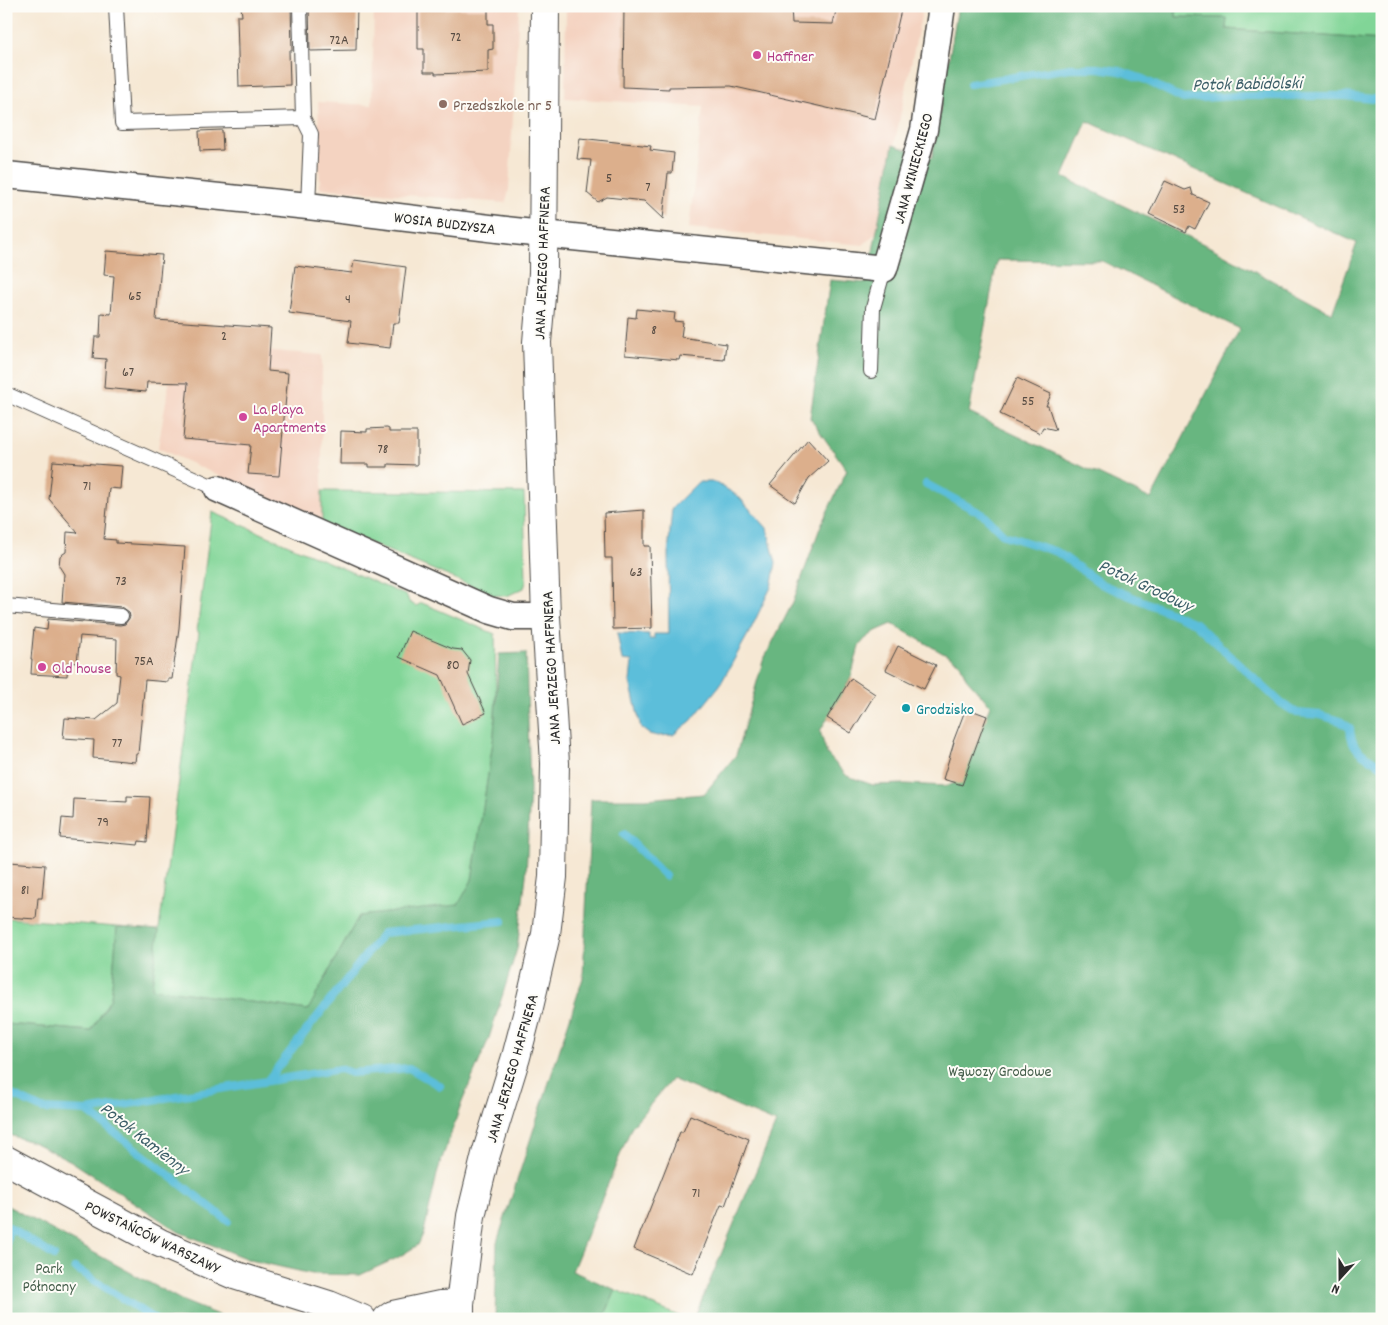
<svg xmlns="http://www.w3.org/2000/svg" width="1388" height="1325" font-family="Dekko,sans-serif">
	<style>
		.built { fill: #f4d3c1 }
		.green { fill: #81d597; stroke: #568061 }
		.forest { fill: #68b680; stroke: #4a7056; fill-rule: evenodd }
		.water { fill: #5cbeda; stroke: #447482 }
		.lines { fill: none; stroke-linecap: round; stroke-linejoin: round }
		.stream { stroke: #5cbeda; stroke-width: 8 }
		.building { fill: #dcaf8c }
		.service-casing { stroke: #494744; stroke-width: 16 }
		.minor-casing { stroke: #494744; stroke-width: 29 }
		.tertiary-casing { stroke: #494744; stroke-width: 30 }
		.service { stroke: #fff; stroke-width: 14 }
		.minor { stroke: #fff; stroke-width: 26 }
		.tertiary { stroke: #fff; stroke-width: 28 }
		.hotel-dot { fill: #d1479c; stroke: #fdfcf7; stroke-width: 2 }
		.education-dot { fill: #8d6e63; stroke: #fdfcf7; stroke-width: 2 }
		.culture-dot { fill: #0f9aa8; stroke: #fdfcf7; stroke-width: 2 }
		.labels { text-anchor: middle; stroke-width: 4; stroke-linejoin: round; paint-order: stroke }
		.number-label { font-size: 14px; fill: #574c43 }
		.hotel-label { font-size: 16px; fill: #b23c85; stroke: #fdfcf7; text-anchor: start }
		.education-label { font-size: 16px; fill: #785e54; stroke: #fdfcf7; text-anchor: start }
		.street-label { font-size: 16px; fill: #2b2b2b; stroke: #fdfcf7 }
		.culture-label { font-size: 16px; fill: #0d838f; stroke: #fdfcf7; text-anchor: start }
		.park-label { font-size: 16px; fill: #455e4b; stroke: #fdfcf7 }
		.water-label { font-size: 18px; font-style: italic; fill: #3c5e68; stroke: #fdfcf7 }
	</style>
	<rect width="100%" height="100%" fill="#fdfcf7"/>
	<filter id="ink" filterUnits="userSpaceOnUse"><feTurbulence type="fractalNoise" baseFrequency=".02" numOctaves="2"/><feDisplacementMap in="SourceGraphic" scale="10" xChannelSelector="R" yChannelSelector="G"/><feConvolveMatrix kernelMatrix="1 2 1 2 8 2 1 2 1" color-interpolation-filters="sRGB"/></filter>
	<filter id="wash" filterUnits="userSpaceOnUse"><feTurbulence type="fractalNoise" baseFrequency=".0096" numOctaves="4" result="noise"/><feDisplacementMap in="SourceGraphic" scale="20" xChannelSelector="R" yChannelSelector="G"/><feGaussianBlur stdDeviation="1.12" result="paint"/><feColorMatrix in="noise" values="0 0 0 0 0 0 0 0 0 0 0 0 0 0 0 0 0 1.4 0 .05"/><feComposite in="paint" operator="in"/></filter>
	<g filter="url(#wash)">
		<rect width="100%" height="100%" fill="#f6e8d4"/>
		<path class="built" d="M374 6H519L509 189 506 203 320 188 318 102 372 105Z
			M566 6H923L876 233 863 245 689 228 703 107 565 98Z
			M176 343 322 355V523L158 448Z"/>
		<path class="green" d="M1176 6H1382V40L1226 29 1227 18 1176 17Z
			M322 491 524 493 526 582 524 588 507 596 493 595 322 523Z
			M212 512 407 596 409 602 416 606 422 603 495 634 496 693 494 735 472 880 458 906 359 916 308 1010 151 988 199 632 197 631Z
			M6 918 117 927 111 998 91 1031 6 1024Z
			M616 1290 686 1319H603Z"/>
		<path class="forest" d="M958 6H1093L1133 9 1176 8V17L1227 18 1226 29 1382 40V1319H694L776 1123 672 1079 632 1126 572 1271 616 1290 603 1319H495L497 1242 583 978 591 799H646L704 794 736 755 763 661 793 602 821 525 847 470 810 418 830 280 867 283 893 145 932 158ZM1087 121 1357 243 1332 313 1212 248 1063 177ZM997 260 1102 261 1240 329 1151 499 969 413ZM892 624 960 663 966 678 990 705 974 750 955 783 946 786 906 784 873 785 847 776 827 754 820 731 851 678 859 646 865 639 876 631Z
			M526 653 530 789 526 876 517 949 489 1038 462 1102 438 1170 424 1232 418 1245 397 1258 360 1275 312 1274 250 1260 179 1232 71 1161 35 1143 6 1134V1024L91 1031 111 998 117 927 159 930 152 988 308 1010 359 916 458 905 472 880 494 735 499 654Z
			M6 1205 183 1301 228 1319H6Z"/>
		<path class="water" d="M698 482H715L738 496 767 528 776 563 771 587 751 629 720 685 691 721 673 735 658 736 649 734 641 728 630 682 632 661 622 660 617 633 649 634V639H654V634H669L668 554 672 508Z"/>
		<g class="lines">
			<path class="stream" d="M970 84 1070 68H1098L1120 71 1143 79 1183 99 1236 96H1345L1382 100
				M926 484 984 515 1004 535 1057 552 1101 584 1195 623 1282 704 1297 713 1320 715 1340 721 1350 728C1351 751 1364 755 1382 766
				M624 834 665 876
				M267 1081 383 933 503 921
				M6 1092 42 1109 87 1111 228 1221
				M87 1111 340 1069 351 1073 409 1068 440 1086
				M6 1244 9 1227 54 1256
				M75 1268 154 1319"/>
		</g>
		<g id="blocks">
			<path class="building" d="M241 6H291L292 51H289L290 85 239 87 237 16H242Z
				M309 6H357L356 50 310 51Z
				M624 6H791L792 23 833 24 837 6H902L875 119 731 86 669 87V89L623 87Z
				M424 9H488V24H493V49L488 50V72L435 74V72H424V49H418V10H424Z
				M222 130 223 150 200 151 199 131Z
				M580 138 651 146 650 150 674 153 672 173H668L663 219 644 201 607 197 598 202 587 193 591 160 577 159Z
				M1165 181 1185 190 1191 188 1193 195 1209 202 1195 229 1189 226 1186 232 1149 214Z
				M106 251 162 255 156 320 271 328 268 371 288 373 279 476 248 474 251 445 183 439 188 383 147 382 146 392 104 388 106 359 93 358 95 337H100L101 313 111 314 114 276 104 275Z
				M354 260 406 267 399 323H393L390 348 348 343 351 321 289 313 295 266 352 273Z
				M637 309 675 313 674 321 683 322 681 337 726 344 724 360 680 356 679 360 625 355 628 317 636 318Z
				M1017 378 1051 394 1046 406H1048L1056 430 1043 427 1040 433 1000 414Z
				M387 428 389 429V432H417V465L388 464V467H369V464H340L341 431 367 432V429Z
				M808 439 828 461 809 478 795 503 770 485Z
				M53 461 122 466 120 489 109 488 104 539 116 540V543L185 547 179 628 172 679H168V682L145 680 138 754H136L135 762 93 758 94 740 63 738 65 718 96 720 117 703 120 675 116 674 117 639 80 636 77 663 68 662 67 676 31 674 32 659H31L34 628 47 630 48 619 120 625 125 624 130 617 129 612 122 607 62 602 64 574 59 566 60 556 66 552 67 532 78 533 49 499Z
				M644 510V546H650L652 628 613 629 612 558H605L604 513Z
				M410 631 453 649 462 650 470 660 468 674 486 713 462 724 440 675 399 657Z
				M898 646 936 665 924 689 886 670Z
				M851 678 875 694 851 733 827 718Z
				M966 708 987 716 962 785 943 779 954 742H953Z
				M127 796 150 797 147 842 139 841 138 845 60 838 62 818 73 819 74 799 127 802Z
				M10 862 45 865 42 898H38L36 919 6 917 8 895H6V884Z
				M690 1115 749 1139 725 1206 721 1205 693 1274 634 1249 680 1132H683Z"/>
		</g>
	</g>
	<g filter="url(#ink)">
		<use href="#blocks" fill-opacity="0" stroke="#494744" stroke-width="1"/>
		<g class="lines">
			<defs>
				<path id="service" d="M116 6 122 123 303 118 300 6
					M303 118 311 134 308 206
					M871 371 873 308 884 269
					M6 394 218 489
					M6 606 121 616"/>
				<path id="minor" d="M6 175 308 206 514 231 884 269 924 130 942 6
					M218 489 489 610 513 617H546"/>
				<path id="tertiary" d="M6 1160 160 1243 234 1275 329 1305 362 1319
					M387 1319 393 1315 440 1305 460 1304
					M460 1319V1304L471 1216 486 1154 516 1057 529 1007 546 934 553 877 555 763 546 617 537 342 543 273 545 6"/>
			</defs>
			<use href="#service" class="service-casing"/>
			<use href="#minor" class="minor-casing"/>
			<use href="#tertiary" class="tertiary-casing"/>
			<use href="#service" class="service"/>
			<use href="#minor" class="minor"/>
			<use href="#tertiary" class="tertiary"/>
		</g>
	</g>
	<g class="hotel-dot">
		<circle cx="757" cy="55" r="5"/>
		<circle cx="243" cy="417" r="5"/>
		<circle cx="42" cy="667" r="5"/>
	</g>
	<circle class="education-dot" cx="443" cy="104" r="5"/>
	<circle class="culture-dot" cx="906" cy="708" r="5"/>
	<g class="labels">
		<g class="number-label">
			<text x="456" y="41">72</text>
			<text x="339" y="44">72A</text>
			<text x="609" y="182">5</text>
			<text x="648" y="191">7</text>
			<text x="1179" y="213">53</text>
			<text x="135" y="300">65</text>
			<text x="348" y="303">4</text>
			<text x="654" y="334">8</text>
			<text x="224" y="340">2</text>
			<text x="128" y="376">67</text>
			<text x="1028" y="405">55</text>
			<text x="383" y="453">78</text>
			<text x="87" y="490">71</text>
			<text x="636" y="576">63</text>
			<text x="121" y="585">73</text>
			<text x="144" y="665">75A</text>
			<text x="453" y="669">80</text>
			<text x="117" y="747">77</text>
			<text x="103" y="826">79</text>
			<text x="25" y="894">81</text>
			<text x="696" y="1197">71</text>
		</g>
		<g class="hotel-label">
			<text x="767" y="61">Haffner</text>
			<text x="253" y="414">La Playa<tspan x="253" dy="18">Apartments</tspan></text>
			<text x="52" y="673">Old house</text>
		</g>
		<g class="education-label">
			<text x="453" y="110">Przedszkole nr 5</text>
		</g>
		<g class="street-label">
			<text transform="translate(912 168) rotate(-75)" y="6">JANA WINIECKIEGO</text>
			<text transform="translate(445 222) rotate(7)" y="6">WOSIA BUDZYSZA</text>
			<text transform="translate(541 263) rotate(-88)" y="6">JANA JERZEGO HAFFNERA</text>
			<text transform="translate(550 668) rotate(-93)" y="6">JANA JERZEGO HAFFNERA</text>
			<text transform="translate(511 1068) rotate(-74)" y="6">JANA JERZEGO HAFFNERA</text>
			<text transform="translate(153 1236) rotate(26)" y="6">POWSTAŃCÓW WARSZAWY</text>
		</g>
		<g class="culture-label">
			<text x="916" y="714">Grodzisko</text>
		</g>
		<g class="park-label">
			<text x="1000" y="1076">Wąwozy Grodowe</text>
			<text x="49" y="1273">Park<tspan x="49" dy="18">Północny</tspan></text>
		</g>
		<g class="water-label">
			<text transform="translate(1247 83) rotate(-1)" y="6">Potok Babidolski</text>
			<text transform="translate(1146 585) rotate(25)" y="6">Potok Grodowy</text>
			<text transform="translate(145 1138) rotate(38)" y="6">Potok Kamienny</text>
		</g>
	</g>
	<rect width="1388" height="1325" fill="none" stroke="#fdfcf7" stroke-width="25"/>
	<g transform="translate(1340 1278) rotate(201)" stroke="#fdfcf7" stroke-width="4" paint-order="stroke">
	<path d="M0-4L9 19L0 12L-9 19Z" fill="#2b2b2b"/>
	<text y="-8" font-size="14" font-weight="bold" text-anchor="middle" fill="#2b2b2b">N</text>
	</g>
</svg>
